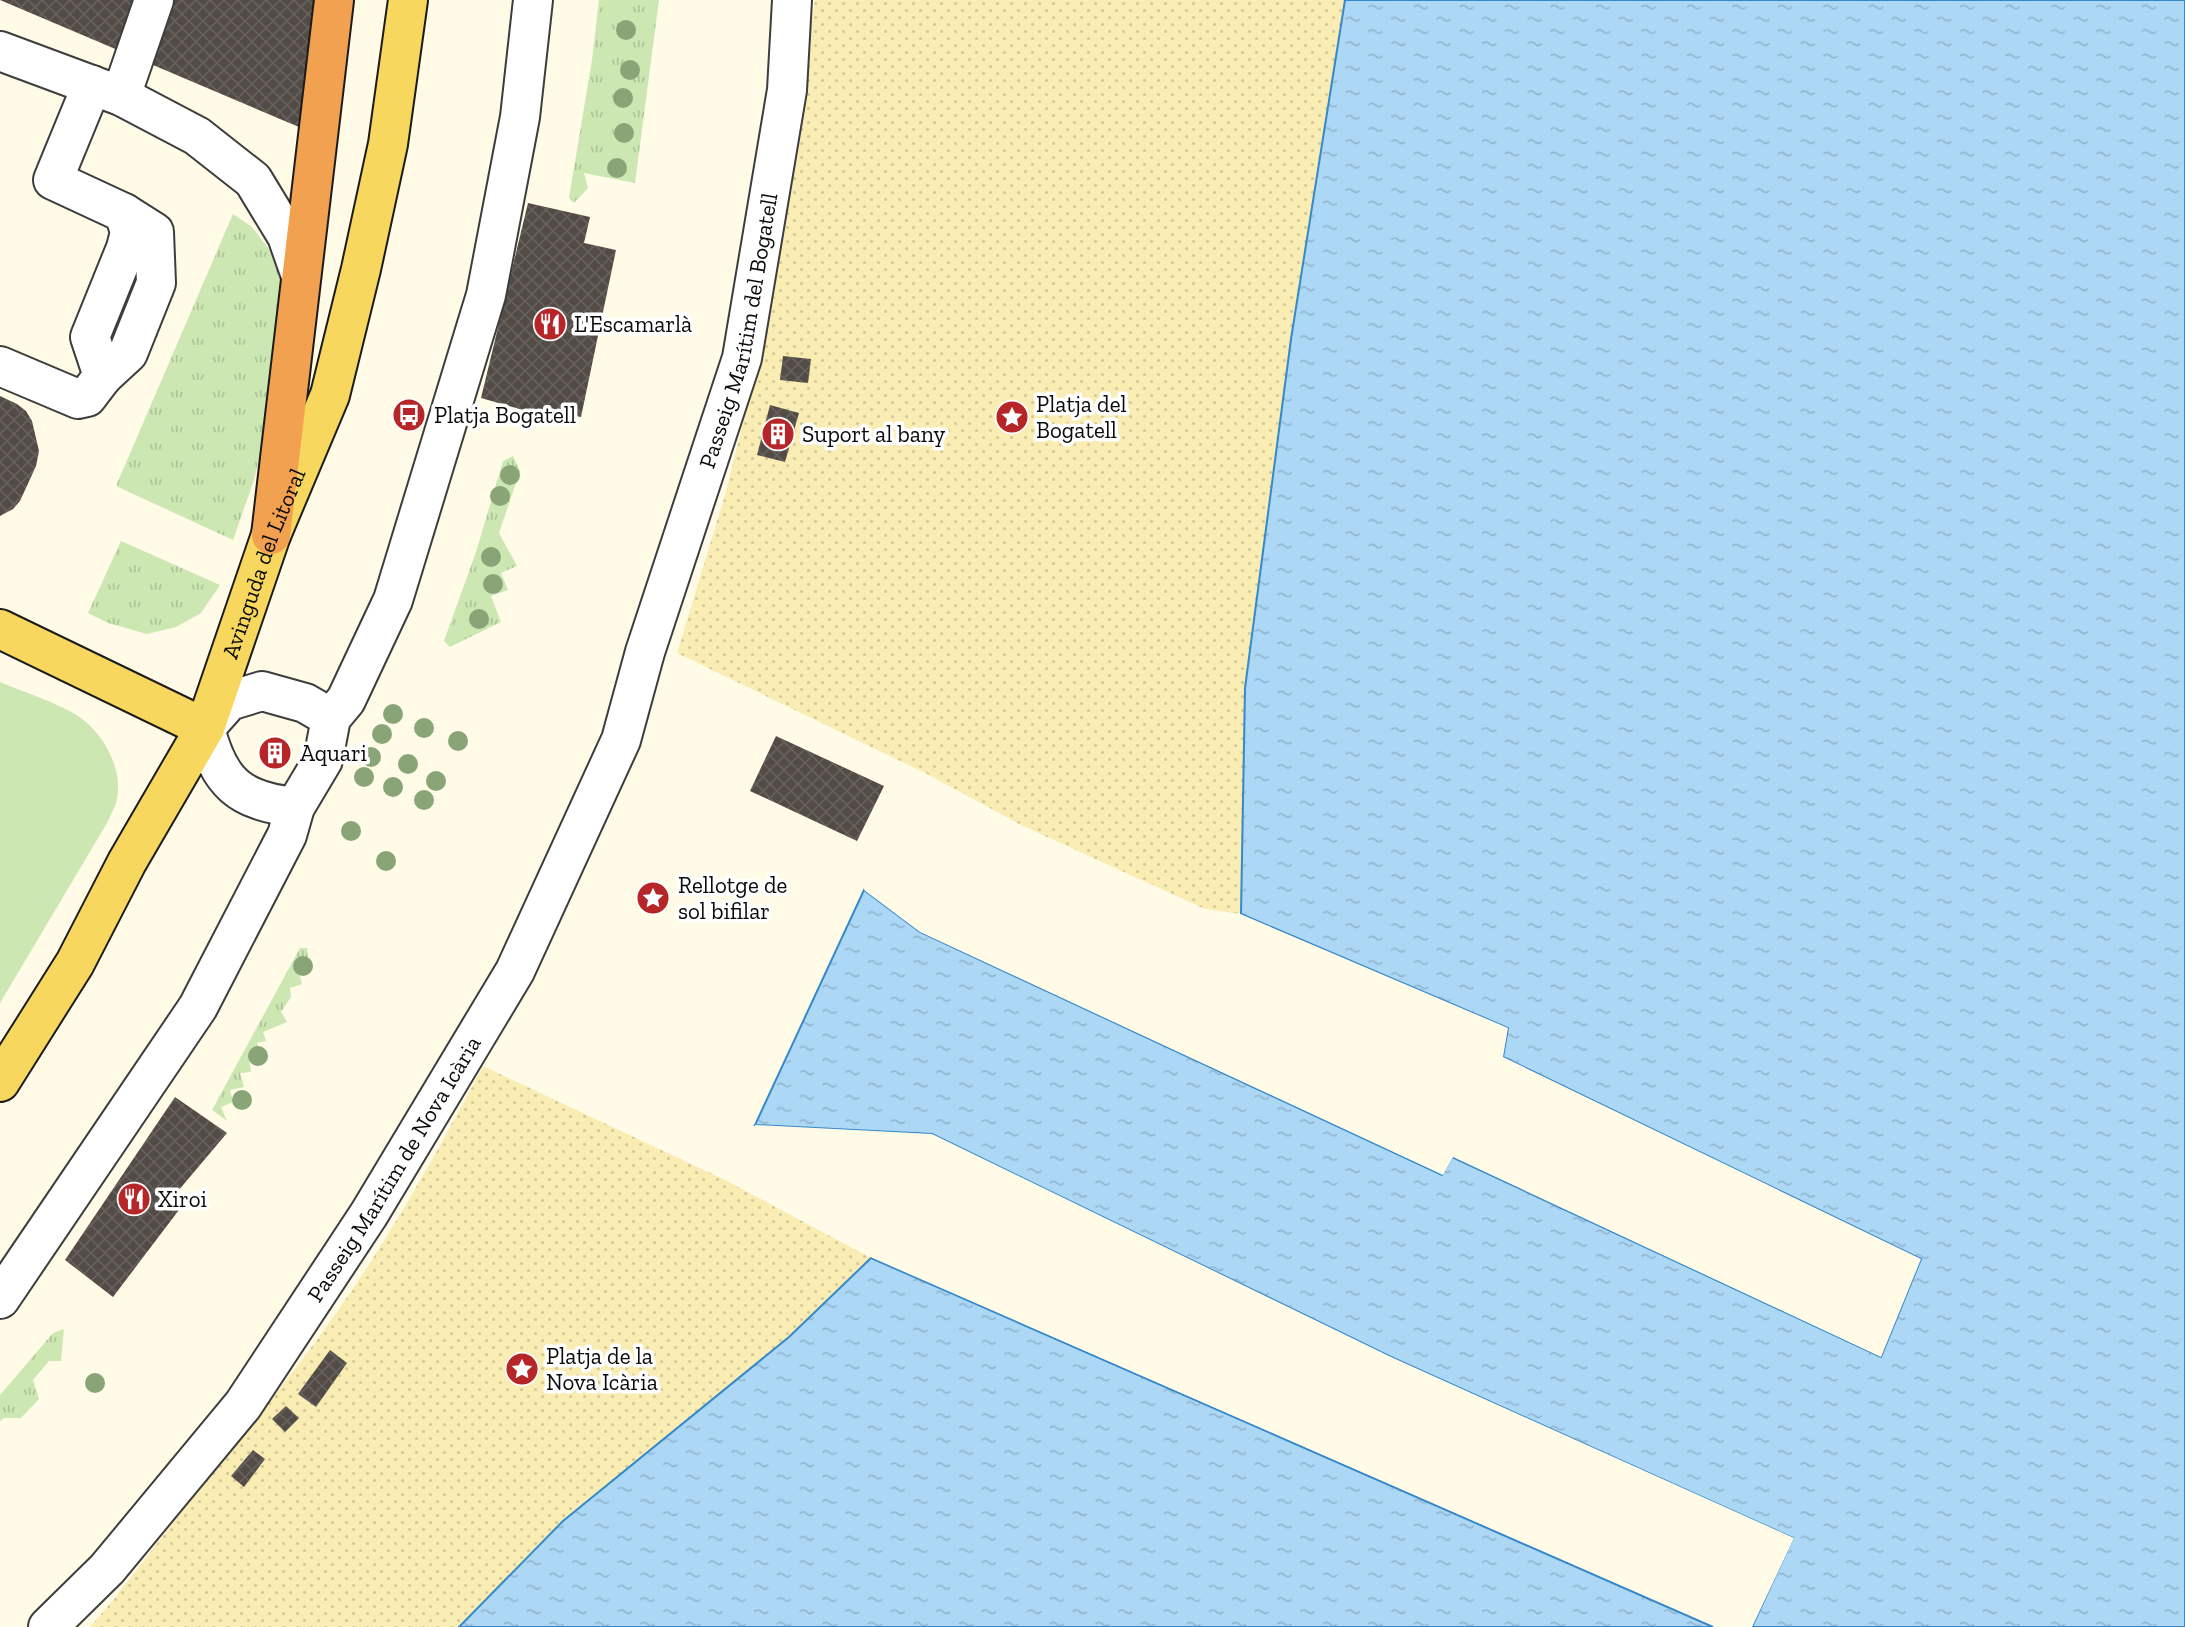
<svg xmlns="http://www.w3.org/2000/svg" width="2185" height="1627" font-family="'Zilla Slab',serif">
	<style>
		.grass { fill: url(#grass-tufts) }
		.sand { fill: url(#sand-dots) }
		.park { fill: #cce7b2 }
		.water { fill: url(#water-ripples); stroke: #3589ca; stroke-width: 2 }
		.pier { fill: #fffbe6 }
		.building { fill: url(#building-cross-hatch) }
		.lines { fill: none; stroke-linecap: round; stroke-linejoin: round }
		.minor-casing { stroke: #3d3d3d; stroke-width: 42 }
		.major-casing { stroke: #1b1b1b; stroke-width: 42 }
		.highway-casing { stroke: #1b1b1b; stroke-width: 42 }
		.minor { stroke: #fff; stroke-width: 38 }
		.major { stroke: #f7d75e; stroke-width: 38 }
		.highway { stroke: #f2a151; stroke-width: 38 }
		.tree { fill: #89a577 }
		.labels { text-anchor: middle; stroke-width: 7; stroke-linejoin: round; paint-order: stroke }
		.poi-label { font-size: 23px; fill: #0a0a0a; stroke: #fff; text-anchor: start }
		.street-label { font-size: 23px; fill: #0a0a0a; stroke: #fff }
	</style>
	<defs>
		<pattern id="grass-tufts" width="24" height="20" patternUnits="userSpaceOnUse" patternTransform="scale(1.75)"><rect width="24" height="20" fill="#cce7b2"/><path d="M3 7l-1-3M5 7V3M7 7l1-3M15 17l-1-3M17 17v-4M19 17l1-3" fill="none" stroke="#aec598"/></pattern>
		<pattern id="sand-dots" width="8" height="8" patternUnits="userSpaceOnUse" patternTransform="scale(1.75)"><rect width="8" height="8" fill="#f9edb4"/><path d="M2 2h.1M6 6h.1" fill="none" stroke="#d4ca99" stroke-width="1.8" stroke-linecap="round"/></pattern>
		<pattern id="water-ripples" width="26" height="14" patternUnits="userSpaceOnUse" patternTransform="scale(1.75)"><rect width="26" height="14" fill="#acd7f5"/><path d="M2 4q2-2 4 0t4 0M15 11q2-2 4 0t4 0" fill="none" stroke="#93b7d1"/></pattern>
		<pattern id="building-cross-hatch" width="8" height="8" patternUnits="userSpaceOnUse" patternTransform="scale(1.75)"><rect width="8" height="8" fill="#524b46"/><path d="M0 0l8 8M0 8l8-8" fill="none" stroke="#66605c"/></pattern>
	</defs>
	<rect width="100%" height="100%" fill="#fffbe6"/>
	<path class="grass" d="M599 0H659L635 183 584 173 588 188 574 203 569 198 592 60Z
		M233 214 252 227 275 257 286 305 275 395 254 480 233 540 116 486Z
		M513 456 520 471 499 533 517 566 501 573 508 590 491 596 501 622 450 647 444 641 476 552 503 461Z
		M121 541 220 585 201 613 176 627 147 634 108 623 88 613Z
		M300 948H307L309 969 299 972 302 984 290 988 291 997 281 1012 287 1022 263 1032 266 1041 257 1043 261 1055 249 1057 251 1072 240 1073 244 1087 230 1090 233 1102 221 1107 227 1121 212 1110Z
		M64 1329 61 1361H49L33 1380 39 1399 21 1418H4L0 1421V1395L53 1333Z"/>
	<path class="sand" d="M815 0H1345L1291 339 1245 688 1241 914 1205 909 1023 826 925 773 677 653 725 495 773 301Z
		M483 1066 725 1180 871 1258 789 1337 563 1521 459 1627H90C124 1589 154 1546 186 1506 238 1441 291 1377 339 1309 393 1232 439 1149 483 1066Z"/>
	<path class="park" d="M0 682C24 692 52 701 75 714 103 731 125 770 116 803 114 809 110 816 107 823L0 1003Z"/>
	<path class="water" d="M1345 0H2185V1627H1752L1793 1538 1391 1357 932 1134 755 1125 864 890 920 932 1442 1175 1452 1157 1881 1357 1921 1259 1503 1057 1508 1028 1241 914 1245 688 1291 339Z
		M871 1258 1713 1627H459L563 1521 789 1337Z"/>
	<path class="pier" d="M866 887 921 929 1441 1170 1450 1155 1454 1154 1879 1352 1917 1261 1501 1060 1499 1057 1504 1030 1240 917 1238 913 1508 1028 1503 1057 1921 1259 1881 1357 1453 1157 1443 1175 920 932 864 890Z
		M755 1125 932 1134 1391 1357 1794 1538 1752 1627H1748L1789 1540 1390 1360 931 1137 755 1128Z
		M873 1254 1631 1587 1715 1624 1717 1627 868 1256Z"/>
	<path class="building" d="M0 0H318L306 130Z
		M528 203 590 217 584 243 616 250 581 417 545 410 544 416 481 398Z
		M783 356 811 359 808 383 780 380Z
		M0 396 17 404 26 411 32 421 39 451 36 466 20 501 13 509 0 516Z
		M770 405 799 413 785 462 757 455Z
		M776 736 884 786 857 841 750 791Z
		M278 748 284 757 272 759 266 749Z
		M175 1097 227 1133 178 1191 188 1198 113 1297 65 1260Z
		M330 1350 347 1363 316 1407 298 1394Z
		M286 1406 299 1418 285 1432 272 1419Z
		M253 1450 265 1459 244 1487 231 1476Z"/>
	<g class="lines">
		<defs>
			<g id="minor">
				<path d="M0 51 121 96 197 136 253 180 287 236 301 276"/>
				<path d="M121 96 154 0"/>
				<path d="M0 366 78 399 87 397 103 376 90 337 126 248 130 232 124 213 53 180 92 85"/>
				<path d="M103 376 128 353 156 283 154 232 124 213"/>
				<path d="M295 807C239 801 219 783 205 728L229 701 262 691 305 703 331 718"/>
				<path d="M0 1299 198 1007 287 835 295 807 323 760 331 718 346 700 393 600 486 295 520 117 533 0"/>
				<path id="s1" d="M48 1627 107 1569 243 1405 369 1214 515 971 621 740 645 652 742 358 787 90 792 0"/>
			</g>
			<g id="major">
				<path d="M0 629 205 728"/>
				<path id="s2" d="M0 1082 75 963 127 862 205 728 271 535 330 395 361 269 388 144 408 0"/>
			</g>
			<path id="highway" d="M271 535 334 0"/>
		</defs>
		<use href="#minor" class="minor-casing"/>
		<use href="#major" class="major-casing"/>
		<use href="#highway" class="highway-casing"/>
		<use href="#minor" class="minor"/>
		<use href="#major" class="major"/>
		<use href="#highway" class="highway"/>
	</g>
	<g class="tree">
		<circle cx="626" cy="30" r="10"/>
		<circle cx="630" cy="70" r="10"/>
		<circle cx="623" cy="98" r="10"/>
		<circle cx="624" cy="133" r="10"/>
		<circle cx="617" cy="168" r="10"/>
		<circle cx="510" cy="475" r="10"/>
		<circle cx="500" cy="496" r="10"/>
		<circle cx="491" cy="557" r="10"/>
		<circle cx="493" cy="584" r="10"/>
		<circle cx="479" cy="619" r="10"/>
		<circle cx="393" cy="714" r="10"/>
		<circle cx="424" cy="728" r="10"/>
		<circle cx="382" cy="734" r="10"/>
		<circle cx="458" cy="741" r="10"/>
		<circle cx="371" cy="757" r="10"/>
		<circle cx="408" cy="764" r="10"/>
		<circle cx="364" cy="777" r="10"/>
		<circle cx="436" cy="781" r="10"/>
		<circle cx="393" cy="787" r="10"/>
		<circle cx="424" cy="800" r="10"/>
		<circle cx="351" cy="831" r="10"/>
		<circle cx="386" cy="861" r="10"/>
		<circle cx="303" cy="966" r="10"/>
		<circle cx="258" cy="1056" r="10"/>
		<circle cx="242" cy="1100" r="10"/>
		<circle cx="95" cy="1383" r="10"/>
	</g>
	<defs>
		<symbol id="restaurant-disc" viewBox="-11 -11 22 22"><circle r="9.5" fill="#b62527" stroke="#fff"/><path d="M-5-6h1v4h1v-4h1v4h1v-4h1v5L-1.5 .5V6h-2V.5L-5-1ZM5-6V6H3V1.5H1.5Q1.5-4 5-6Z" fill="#fff"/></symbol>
		<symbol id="bus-disc" viewBox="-11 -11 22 22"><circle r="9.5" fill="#b62527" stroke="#fff"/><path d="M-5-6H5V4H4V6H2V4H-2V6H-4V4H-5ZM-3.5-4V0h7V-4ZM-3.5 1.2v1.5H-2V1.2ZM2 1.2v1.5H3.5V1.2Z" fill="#fff"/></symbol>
		<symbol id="sight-disc" viewBox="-11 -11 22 22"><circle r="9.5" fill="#b62527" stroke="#fff"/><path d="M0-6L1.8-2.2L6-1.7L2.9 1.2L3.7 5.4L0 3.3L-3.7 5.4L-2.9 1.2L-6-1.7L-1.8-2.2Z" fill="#fff"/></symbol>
		<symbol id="building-disc" viewBox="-11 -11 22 22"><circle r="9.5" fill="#b62527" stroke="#fff"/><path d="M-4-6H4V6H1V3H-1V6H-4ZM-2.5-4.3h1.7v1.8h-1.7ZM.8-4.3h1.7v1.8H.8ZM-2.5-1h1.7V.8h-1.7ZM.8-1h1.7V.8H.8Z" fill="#fff"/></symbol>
	</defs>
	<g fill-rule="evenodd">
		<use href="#restaurant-disc" x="531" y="305" width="38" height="38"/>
		<use href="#bus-disc" x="390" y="396" width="38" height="38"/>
		<use href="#sight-disc" x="993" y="398" width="38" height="38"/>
		<use href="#building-disc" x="759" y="415" width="38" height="38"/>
		<use href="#building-disc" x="256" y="734" width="38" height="38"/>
		<use href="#sight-disc" x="634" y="879" width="38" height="38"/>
		<use href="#restaurant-disc" x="115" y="1180" width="38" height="38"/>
		<use href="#sight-disc" x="503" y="1350" width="38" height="38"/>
	</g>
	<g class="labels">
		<g class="poi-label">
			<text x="574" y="332">L'Escamarlà</text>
			<text x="1036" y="412">Platja del<tspan x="1036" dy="26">Bogatell</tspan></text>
			<text x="434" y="423">Platja Bogatell</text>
			<text x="802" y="442">Suport al bany</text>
			<text x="300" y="761">Aquari</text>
			<text x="678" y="893">Rellotge de<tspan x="678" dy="26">sol bifilar</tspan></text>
			<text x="158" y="1207">Xiroi</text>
			<text x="546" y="1364">Platja de la<tspan x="546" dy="26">Nova Icària</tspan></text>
		</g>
		<g class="street-label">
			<text dy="8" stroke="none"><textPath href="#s1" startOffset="1489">Passeig Marítim del Bogatell</textPath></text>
			<text dy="8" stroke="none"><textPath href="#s2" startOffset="584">Avinguda del Litoral</textPath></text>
			<text dy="8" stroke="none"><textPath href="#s1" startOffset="576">Passeig Marítim de Nova Icària</textPath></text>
		</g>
	</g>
</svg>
